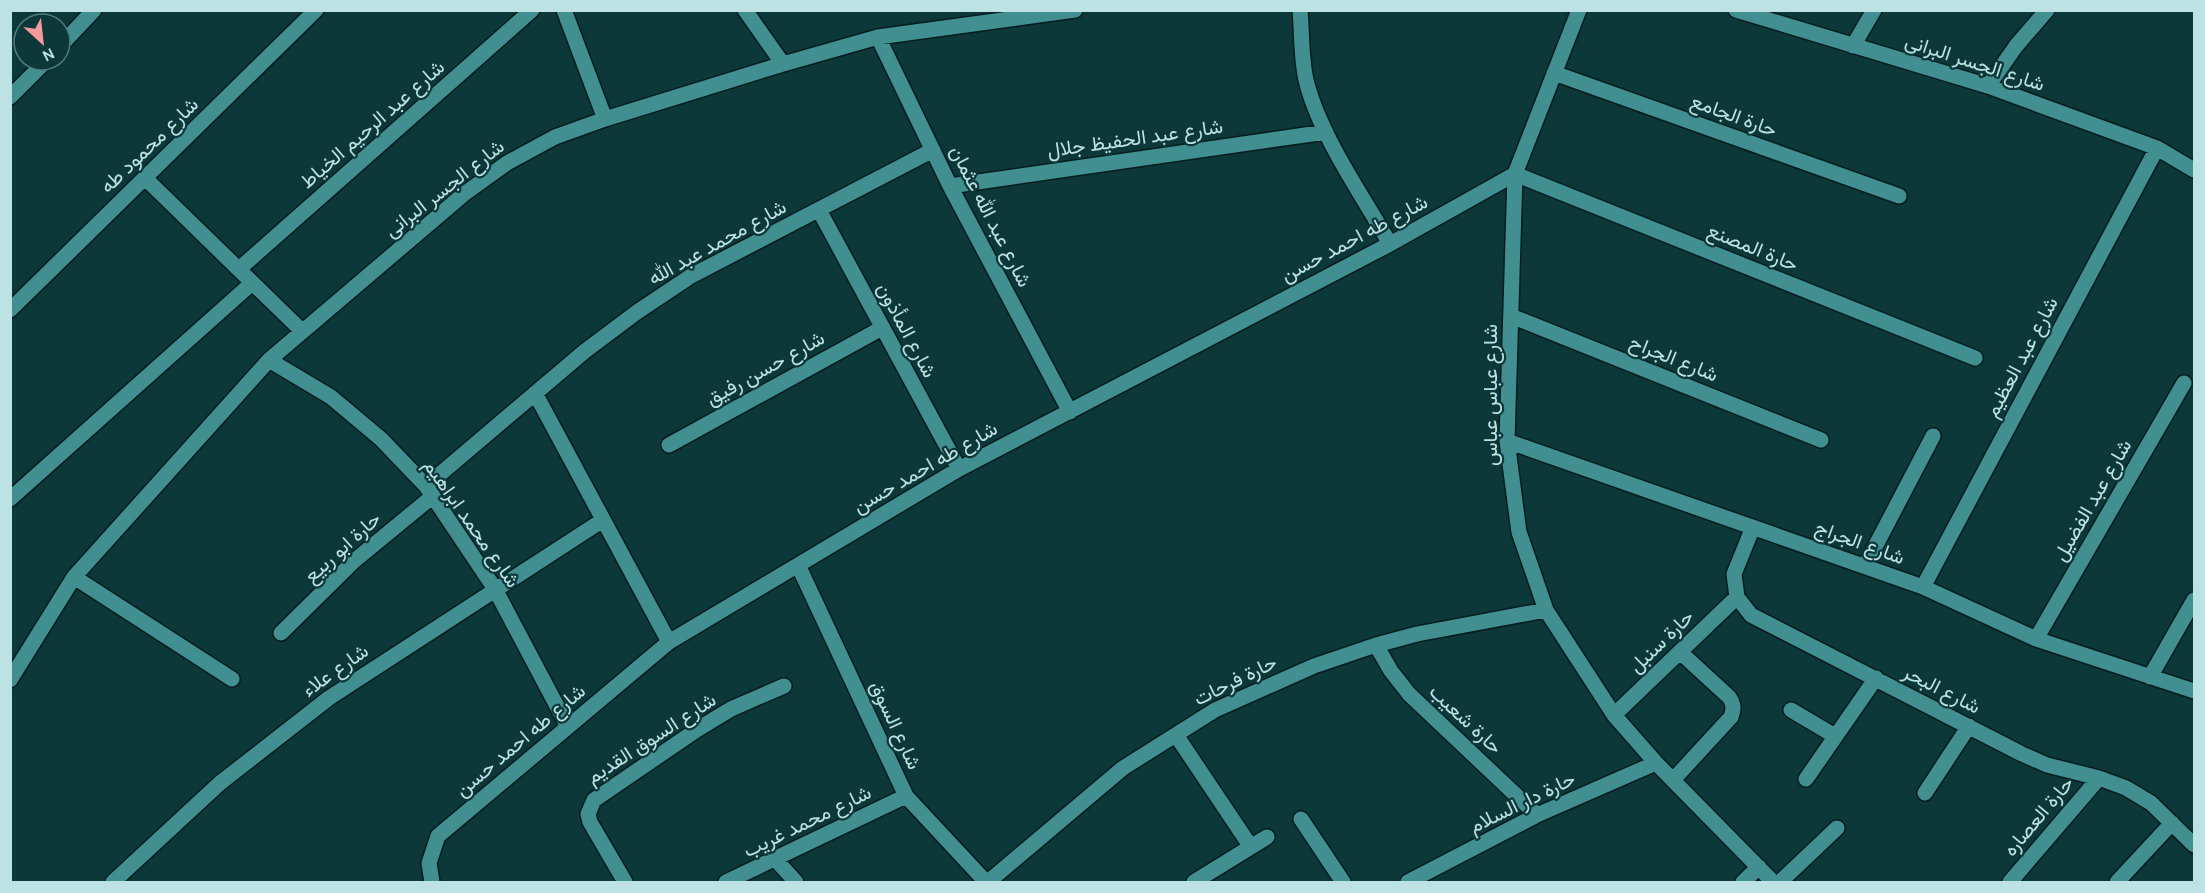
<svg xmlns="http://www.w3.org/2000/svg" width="2205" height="893" font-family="Karla,Vazirmatn,sans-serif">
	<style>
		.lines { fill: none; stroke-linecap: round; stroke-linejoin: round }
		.minor-casing { stroke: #051d1e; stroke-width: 18 }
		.minor { stroke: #418f91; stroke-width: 15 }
		.labels { text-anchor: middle; stroke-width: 4.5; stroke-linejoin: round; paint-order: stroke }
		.street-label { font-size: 20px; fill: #bde2e3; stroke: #0d383a }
	</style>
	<rect width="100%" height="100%" fill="#0d383a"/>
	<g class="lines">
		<defs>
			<path id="minor" d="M564 10 605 119
				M745 10 783 64
				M1300 10C1302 33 1301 58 1306 80 1319 134 1362 195 1390 244
				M1579 10 1515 174 1507 441 1519 532 1546 610 1614 715 1656 763 1773 882
				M1736 10 1988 86 2157 148 2194 170
				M878 37 950 186 1070 412
				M60 46 94 10
				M1853 46 1874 10
				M1554 73 1899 196
				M1988 86 2016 46 2047 10
				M10 97 47 60
				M145 178 302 331
				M950 186 1326 132
				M819 210 959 469
				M239 269 532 10
				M10 310 316 10
				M1511 316 1821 440
				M269 360 331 397 381 439 426 486 495 589 568 727
				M535 393 669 642
				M1507 441 1923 587 2036 639 2194 691
				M669 445 882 328
				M426 486 585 351 637 312 691 276 933 150
				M10 499 252 283
				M1753 527 1734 574 1737 597 1751 615 2022 754 2047 765 2099 778 2126 788 2151 803 2194 845
				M798 565 906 796 986 882
				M1865 566 1933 436
				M74 577 232 679
				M1923 587 2157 148
				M281 633 354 561 433 496
				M2036 639 2184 383
				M1376 645 1391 671 1409 694 1537 815
				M2150 677 2194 600
				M10 680 74 577 269 360 464 194 507 163 555 137 605 119 783 64 878 37 1075 10
				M1791 710 1835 736
				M1614 715 1737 597
				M1176 735 1251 847
				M1806 779 1876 678
				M1673 780 1731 717C1734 709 1734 704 1729 697L1680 652
				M1925 793 1969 726
				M1301 819 1343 882
				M775 859 796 882
				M113 882 220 783 329 698 603 520
				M432 882 429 863 438 836 669 642 959 469 1390 244 1515 174 1975 358
				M625 882 590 822 588 814 594 800 698 729 731 709 784 686
				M726 882 906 796
				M988 882 1123 768 1215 710 1314 666 1376 645 1417 634 1546 610
				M1194 882 1267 837
				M1408 882 1537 815 1656 763
				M1743 882 1759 867
				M1780 882 1837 828
				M2010 882 2099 778
				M2117 882 2172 823"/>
		</defs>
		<use href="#minor" class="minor-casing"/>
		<use href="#minor" class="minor"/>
	</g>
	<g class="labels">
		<g class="street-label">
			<text transform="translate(1975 62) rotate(18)" y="7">شارع الجسر البرانى</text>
			<text transform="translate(1734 115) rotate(20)" y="7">حارة الجامع</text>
			<text transform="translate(372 124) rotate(-41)" y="7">شارع عبد الرحيم الخياط</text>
			<text transform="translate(1135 138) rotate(-8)" y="7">شارع عبد الحفيظ جلال</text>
			<text transform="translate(149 145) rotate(-44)" y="7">شارع محمود طه</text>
			<text transform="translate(444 188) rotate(-38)" y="7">شارع الجسر البرانى</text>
			<text transform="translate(991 216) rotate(63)" y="7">شارع عبد الله عثمان</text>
			<text transform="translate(1354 238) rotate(-28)" y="7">شارع طه احمد حسن</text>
			<text transform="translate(717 242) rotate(-29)" y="7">شارع محمد عبد الله</text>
			<text transform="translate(1753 247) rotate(22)" y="7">حارة المصنع</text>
			<text transform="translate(907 330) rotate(62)" y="7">شارع المأذون</text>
			<text transform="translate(2021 357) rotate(-62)" y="7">شارع عبد العظيم</text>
			<text transform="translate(1674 358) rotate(22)" y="7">شارع الجراح</text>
			<text transform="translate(765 368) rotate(-29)" y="7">شارع حسن رفيق</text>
			<text transform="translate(1490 395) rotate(-90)" y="7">شارع عباس عباس</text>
			<text transform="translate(925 467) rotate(-30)" y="7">شارع طه احمد حسن</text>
			<text transform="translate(2092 500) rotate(-60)" y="7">شارع عبد الفضيل</text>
			<text transform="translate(472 523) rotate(55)" y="7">شارع محمد ابراهيم</text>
			<text transform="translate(1860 542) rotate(20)" y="7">شارع الجراج</text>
			<text transform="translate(342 547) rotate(-42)" y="7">حارة ابو ربيع</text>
			<text transform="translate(1661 641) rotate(-44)" y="7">حارة سنبل</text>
			<text transform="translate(335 670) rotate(-35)" y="7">شارع علاء</text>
			<text transform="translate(1235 680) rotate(-26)" y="7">حارة فرحات</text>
			<text transform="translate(1942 689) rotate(27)" y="7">شارع البحر</text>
			<text transform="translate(1466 719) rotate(43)" y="7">حارة شعيب</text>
			<text transform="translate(896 725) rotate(65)" y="7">شارع السوق</text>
			<text transform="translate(651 738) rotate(-33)" y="7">شارع السوق القديم</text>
			<text transform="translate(520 740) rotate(-40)" y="7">شارع طه احمد حسن</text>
			<text transform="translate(1522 802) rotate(-26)" y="7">حارة دار السلام</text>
			<text transform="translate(2038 816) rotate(-50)" y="7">حارة العصاره</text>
			<text transform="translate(807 821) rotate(-26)" y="7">شارع محمد غريب</text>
		</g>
	</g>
	<rect width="2205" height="893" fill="none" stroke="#bde2e3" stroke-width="24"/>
	<g transform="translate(42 42) rotate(153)"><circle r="28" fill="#0d383a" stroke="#537c7e" stroke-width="1.5"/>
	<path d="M0-4.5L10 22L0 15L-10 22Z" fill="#f59b9d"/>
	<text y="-9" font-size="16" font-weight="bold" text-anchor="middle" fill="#bde2e3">N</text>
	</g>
</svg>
